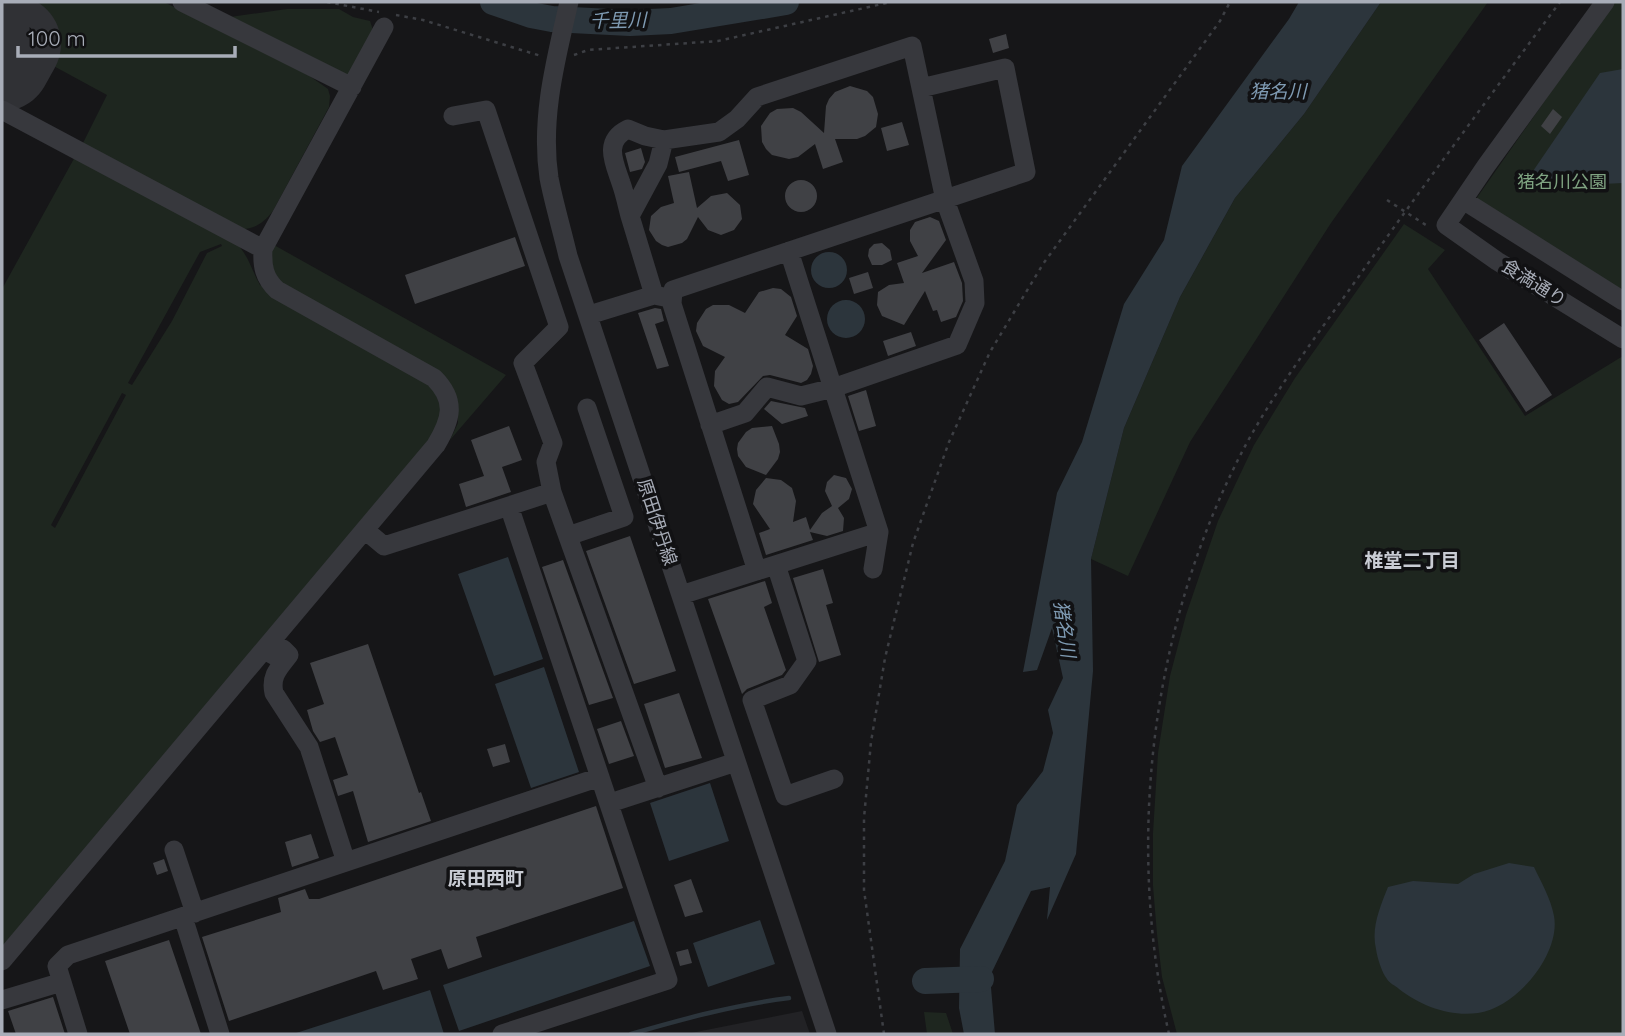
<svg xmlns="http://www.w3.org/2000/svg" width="1625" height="1036" font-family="Quicksand,'Noto Sans JP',sans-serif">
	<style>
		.built { fill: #222225 }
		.green { fill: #1e261f; fill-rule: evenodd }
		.water { fill: #2c353c }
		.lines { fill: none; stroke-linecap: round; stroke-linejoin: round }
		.stream { stroke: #2c353c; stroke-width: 4.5 }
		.river { stroke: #2c353c; stroke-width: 26 }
		.runway { stroke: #303135; stroke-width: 98 }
		.building { fill: #404145 }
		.path { stroke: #3d3f44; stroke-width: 2.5; stroke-dasharray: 3.5 5; stroke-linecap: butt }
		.minor { stroke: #37383d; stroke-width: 19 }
		.labels { text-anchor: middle; stroke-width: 7; stroke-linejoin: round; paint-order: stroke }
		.park-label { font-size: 18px; fill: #7fa381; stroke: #111113 }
		.street-label { font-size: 18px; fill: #a8adb8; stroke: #111113 }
		.water-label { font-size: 19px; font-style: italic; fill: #7f9bb3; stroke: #111113 }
		.neighbourhood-label { font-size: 19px; font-weight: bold; fill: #c9ccd4; stroke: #111113 }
	</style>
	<rect width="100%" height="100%" fill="#161618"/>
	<path class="built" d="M802 1011 810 1034H686Z"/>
	<path class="green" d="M2 2H164L304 72 328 89 330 96 329 107 273 211C264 222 256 229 241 229L82 145 107 95 2 38Z
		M1381 2H1488L1331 223 1190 442 1128 576 1091 559 1124 428 1180 297 1235 198 1304 114Z
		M1614 2H1623V292L1476 199Z
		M287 9H339L353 17 370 21 374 33 353 73 346 75 230 17Z
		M76 155 238 245C249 257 252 271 260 285L433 387 443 413 438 429 2 952V289ZM221 244 222 246 207 253 172 321 132 385 128 383 200 252ZM122 393 126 395 55 528 51 525Z
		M1404 224 1445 250 1428 269 1525 416 1623 356V1034H1177L1162 977 1157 934 1153 886V833L1158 753 1170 676 1186 615 1218 521 1254 445 1295 378Z
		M271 242 274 245 506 375 450 440 458 423V401L284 287 271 268Z
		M924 1012 946 1013 953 1034H927Z"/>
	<path class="water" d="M1299 2H1381L1304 114 1235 198 1180 297 1124 428 1091 559 1093 671 1076 854 1047 920 1050 887 1031 891 990 976 995 1034H964L959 1008 960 949 1005 861 1017 805 1043 771 1053 733 1048 710 1063 678 1052 628 1037 670 1023 672 1057 493 1082 442 1124 304 1164 240 1182 166 1289 19Z
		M1623 69V183L1562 186 1531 174 1600 73Z
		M811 270a18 18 0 1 1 36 0a18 18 0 1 1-36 0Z
		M827 319a19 19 0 1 1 38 0a19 19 0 1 1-38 0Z
		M508 557 543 659 494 676 458 574Z
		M544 667 579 772 531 788 495 684Z
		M710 783 729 841 669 861 650 803Z
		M1509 863 1534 867C1541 882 1551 899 1554 916 1561 954 1516 1008 1478 1013 1450 1017 1421 1006 1399 989 1396 986 1389 983 1387 979 1382 973 1377 957 1376 949 1371 928 1380 907 1388 887L1413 881 1458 884 1474 874Z
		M760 920 775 964 708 987 693 943Z
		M634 921 650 966 459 1031 443 985Z
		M430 990 444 1034H293Z"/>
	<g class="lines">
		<path class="stream" d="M631 1034C683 1019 734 1005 789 998"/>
		<path class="river" d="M493 2 531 15 552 19 630 23 671 21 786 2
			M925 981 981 979"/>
		<path class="runway" d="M2 62 12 44"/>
	</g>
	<path class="building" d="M1006 34 1009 48 993 53 989 39Z
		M850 86 867 91 873 97 878 114 876 127 865 136 857 139H835L843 162 823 169 815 144 798 157 789 159 772 155 766 149 762 142 761 126 770 113 777 109 793 108 801 112 824 133 826 106 829 99 835 92Z
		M1553 109 1562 117 1550 134 1541 126Z
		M902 122 909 145 887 151 881 128Z
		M739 140 749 175 728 181 721 161 679 172 675 157Z
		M641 148 645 162 642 169 630 172 625 153Z
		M689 172 697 208 711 196 727 193 740 205 742 219 734 230 721 235 708 230 698 217 687 239 682 243 668 247 662 245 656 241 649 230 651 216 661 207 674 203 668 176Z
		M785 196a16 16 0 1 1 32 0a16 16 0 1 1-32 0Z
		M930 217 939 221 946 240 922 273 954 262 962 283 963 301 956 317 941 322 937 310 933 311 925 291 904 325 882 316 877 305 878 292 889 285 904 283 897 263 918 256 910 241V230L915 222Z
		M515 237 525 266 415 304 405 275Z
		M882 243 890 250 892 260 882 265H872L868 256 869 249 874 244Z
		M868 272 873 288 854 294 849 278Z
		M773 288 781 289 791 297 797 316 785 335 808 349 813 366 811 374 807 380 801 383 770 375 763 376 738 402 729 404 722 400 714 386 715 371 725 357 703 346 696 331 697 323 706 309 713 305H729L745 313 759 292Z
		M655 308 661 309 664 321 655 324 669 366 657 369 638 313Z
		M1504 323 1552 395 1526 412 1479 340Z
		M911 332 916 346 888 356 883 341Z
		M866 390 876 426 859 431 848 396Z
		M771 401 805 408 808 416 782 424 764 409Z
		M509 426 522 460 502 467 511 492 466 507 459 484 484 476 471 440Z
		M772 426 779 444 780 452 778 459 766 475 746 467 738 456 737 449 738 443 746 432 752 428Z
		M834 475 846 478 852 489 849 499 838 508 844 518 843 531 827 536 810 532 813 540 766 555 759 533 770 529 753 504 756 490 766 478 781 480 792 488 796 501 793 522 806 517 810 530 822 513 832 506 825 491 827 482Z
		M630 536 676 671 634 684 586 551Z
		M563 560 613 698 589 705 542 567Z
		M823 569 833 603 826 605 841 655 819 662 793 578Z
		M765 581 772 603 764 607 786 670 782 675 747 689 742 694 708 599Z
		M368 644 419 793 421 792 431 821 368 842 353 791 338 796 333 780 348 775 335 737 320 742 313 731 307 710 324 704 310 663Z
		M679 693 702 758 665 768 644 704Z
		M621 721 634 756 609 764 597 729Z
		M505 744 510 762 493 767 487 749Z
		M596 806 623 888 476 937 482 957 448 969 441 949 411 959 418 979 383 990 376 971 229 1021 202 937 281 912 278 898 305 889 309 899H319Z
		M311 834 319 858 292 867 285 842Z
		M164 859 168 871 157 875 153 863Z
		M691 879 703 912 685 917 674 885Z
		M169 940 201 1034H130L105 961Z
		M688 949 692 963 680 966 676 952Z
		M53 997 65 1034H16L8 1011Z"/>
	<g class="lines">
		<path class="path" d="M327 2 379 12
			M396 15 423 20 541 56
			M574 55 588 50 718 41 891 2
			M1387 200 1429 227
			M884 1034 864 890V818L871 742 885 658 913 543 949 442 990 352 1043 264 1220 21 1230 2
			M1169 1034C1125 841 1151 626 1243 450 1274 392 1314 339 1352 286 1420 190 1490 96 1560 2"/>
		<path class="minor" d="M182 2 352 87
			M569 2C556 59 540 118 549 178 554 204 562 230 568 256L827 1034
			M1605 2 1486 166 1446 225 1497 261 1623 339
			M2 110 263 249
			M453 116 486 110 559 327 523 363 553 443 546 462 552 492 658 788
			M1463 200 1623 301
			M630 216C627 205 625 194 621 183 614 162 603 141 628 129L645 136 664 140 719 132 737 119 757 97 912 46 945 200 974 281 975 303 957 345 833 388 801 396 767 387 745 413 710 425
			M789 251 879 532 873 569
			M654 295 630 216 658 164 664 140
			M589 315 654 295 664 297
			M365 530 384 546 509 506
			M568 536 624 517 587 408
			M776 565 807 661 790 685 752 700 785 796 834 779
			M757 571 672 304 673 290 1026 172 1005 68 921 88
			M681 595 879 532
			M264 650 275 656 283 649 289 655C279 668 270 676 274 693L309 747 346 862
			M610 803 736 762
			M174 850 195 913
			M183 917 220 1034
			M2 961 436 445C451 420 457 401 434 378L277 290C264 278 262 266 263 249L384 27
			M2 1000 62 982
			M78 1034 57 966 68 955 600 777
			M502 1034 668 980 509 506 552 492"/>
	</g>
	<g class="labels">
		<g class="park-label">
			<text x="1562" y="188">猪名川公園</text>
		</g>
		<g class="street-label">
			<text transform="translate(1534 283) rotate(32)" y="6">食満通り</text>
			<text transform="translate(657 522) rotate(72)" y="6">原田伊丹線</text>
		</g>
		<g class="water-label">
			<text transform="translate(618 20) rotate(-1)" y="7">千里川</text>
			<text x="1278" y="98">猪名川</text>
			<text transform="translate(1065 629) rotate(82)" y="7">猪名川</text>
		</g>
		<g class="neighbourhood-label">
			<text x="1412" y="567">椎堂二丁目</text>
			<text x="486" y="885">原田西町</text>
		</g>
	</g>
	<rect width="1625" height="1036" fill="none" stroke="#a8adb8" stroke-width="7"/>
	<path d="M18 46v10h217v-10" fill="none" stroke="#a8adb8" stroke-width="3.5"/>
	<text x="28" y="46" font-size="21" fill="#a8adb8" stroke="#111113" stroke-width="5" paint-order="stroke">100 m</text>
</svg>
